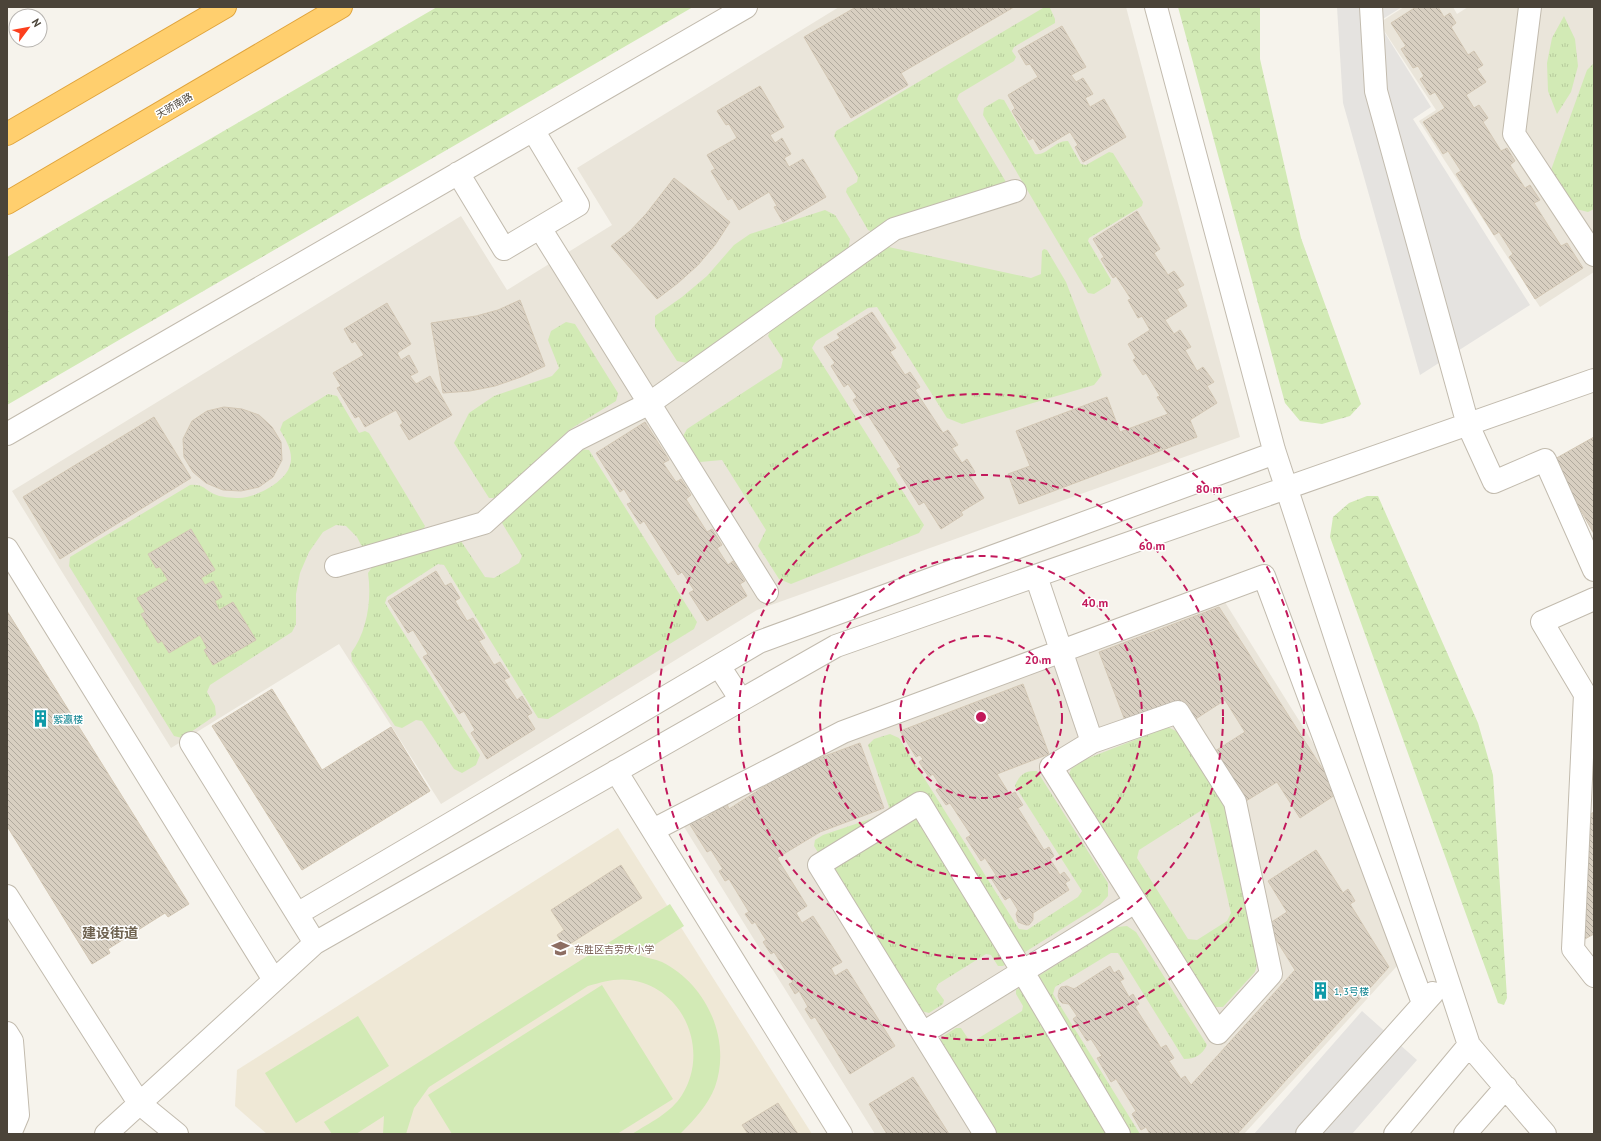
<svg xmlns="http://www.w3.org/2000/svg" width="1601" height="1141" font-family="'PT Sans','Noto Sans SC',sans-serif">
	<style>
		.residential { fill: #eae5da }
		.education { fill: #efe8d6 }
		.grass { fill: url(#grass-tufts); fill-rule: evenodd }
		.forest { fill: url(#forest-crowns) }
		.park { fill: #d2eab5 }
		.parking { fill: #e5e3e0 }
		.building { fill: url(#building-back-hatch); stroke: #d3c7b4 }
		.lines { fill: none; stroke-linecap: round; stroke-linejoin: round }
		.minor-casing { stroke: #c2bbae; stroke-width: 24 }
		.highway-casing { stroke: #e0a43c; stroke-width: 24 }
		.minor { stroke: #fff; stroke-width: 22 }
		.highway { stroke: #ffcf6e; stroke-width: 22 }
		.ring { fill: none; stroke: #c2185b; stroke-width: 2; stroke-dasharray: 7 5 }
		.labels { text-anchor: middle; stroke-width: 3; stroke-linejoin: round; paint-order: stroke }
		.street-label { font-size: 10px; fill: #4b4439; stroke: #fff }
		.culture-label { font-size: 10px; fill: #0d838f; stroke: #fff; text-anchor: start }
		.education-label { font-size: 10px; fill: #785e54; stroke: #fff; text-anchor: start }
		.district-label { font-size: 14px; font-weight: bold; fill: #6e6250; stroke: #fff }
		.centre { fill: #c2185b; stroke: #fff; stroke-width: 2 }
		.ring-label { font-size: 12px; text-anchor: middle; font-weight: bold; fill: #c2185b; stroke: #fff; stroke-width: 3; stroke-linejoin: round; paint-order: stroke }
	</style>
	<defs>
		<pattern id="grass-tufts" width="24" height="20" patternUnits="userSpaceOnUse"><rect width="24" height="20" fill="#d2eab5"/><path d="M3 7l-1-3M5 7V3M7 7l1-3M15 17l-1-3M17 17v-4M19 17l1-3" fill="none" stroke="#b6ca9c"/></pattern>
		<pattern id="forest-crowns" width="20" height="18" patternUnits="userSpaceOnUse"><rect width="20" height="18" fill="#d2eab5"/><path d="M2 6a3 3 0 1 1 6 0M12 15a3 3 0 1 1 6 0" fill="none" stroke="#b6ca9c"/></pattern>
		<pattern id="building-back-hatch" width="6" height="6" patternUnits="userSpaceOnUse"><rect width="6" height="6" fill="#d8cfc1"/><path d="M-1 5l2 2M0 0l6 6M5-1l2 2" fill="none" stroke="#b1aa9e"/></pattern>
	</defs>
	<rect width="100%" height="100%" fill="#f6f3ec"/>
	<path class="residential" d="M839 7H1126L1240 437 757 610 441 804 339 644 171 748 12 491 461 216 507 290 612 225 577 168Z
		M1404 7H1453L1457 14 1468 7H1594V272L1540 307 1419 121 1436 110 1379 23Z
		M1223 599 1340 786 1397 966 1244 1134H875L681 822 819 751Z"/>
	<path class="education" d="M618 828 812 1134H267L235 1106 237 1070Z"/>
	<path class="grass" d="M1043 8H1050L1055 19V23L1014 47 1012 51 1016 57 1014 61 959 94 957 99 1006 182 1002 188 873 232 868 230 846 192 847 188 857 182 858 177 834 136 836 131Z
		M1564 16 1575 39 1578 66 1571 92 1557 114 1548 91 1547 63 1552 38Z
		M1594 63V209L1588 212 1576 209 1551 170 1587 70Z
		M999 99 1004 100 1035 154C1047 156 1055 140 1068 141L1081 164 1086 165 1109 152 1113 153 1143 202 1142 206 1089 238 1088 241 1111 280 1110 284 1094 294 1088 293 983 115 984 108Z
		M825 210 835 215 850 239 848 252 687 363 677 361 655 327V316L682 297 707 276 734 245 750 234Z
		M884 246 1031 278 1041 274 1042 251 1044 249 1047 250 1066 282 1102 375 1094 385 962 424 947 418 877 307 868 308 816 341 812 348 924 525 919 533 791 584 779 579 758 546 766 530 722 460 700 462 683 436 687 429 781 368 783 359 768 336 772 327Z
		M566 322 575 324 618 393 616 401 569 430 497 498H489L454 443 469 413 494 396 552 376 559 368 548 340 551 331Z
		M328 394 337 396 359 433 365 431 369 433 425 526 422 532 370 550 361 545 357 537 346 526 336 525 323 532 309 552 300 573 296 594V624L292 632 210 685 207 692 215 706 216 715 182 738 174 736 69 566 70 557 190 485C204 484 203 489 214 494 220 497 232 498 239 498 255 498 286 482 290 465 294 453 286 440 280 430L283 422Z
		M578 449 589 450 697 622 694 629 548 719 538 718 444 565 438 564 387 597 385 603 480 755 476 765 462 773 454 769 422 721 416 720 402 728 395 726 352 661 351 653C367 632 372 600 368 573L373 566 459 538 485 577 494 578 519 563 522 556 499 518Z
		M1168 727 1180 733 1227 808 1259 957 1255 972 1223 1007H1212L1068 777 1071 769 1086 759ZM1202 810 1208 813 1231 913 1227 921 1197 940 1188 939 1137 858 1139 850Z
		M890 734 899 738 1019 929 1027 930 1078 897 1082 891 1015 786C1019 775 1025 770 1037 771L1108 883V896L1100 905 1003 966H998L991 955 986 954 938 984 936 989 944 1000 943 1004 929 1013 917 1010 814 846 815 840 823 835 885 814 889 807 868 745 874 739Z
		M1127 926 1136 932 1207 1045C1202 1055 1195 1059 1184 1059L1118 953H1111L1055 987 1053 994 1140 1134H992L939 1049 942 1037 956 1028H961L969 1040 974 1041 1022 1011 1023 1006 1016 994V990L1117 927Z"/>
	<path class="forest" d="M437 7H693L7 405V257Z
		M1178 7H1260V59L1301 238 1361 404 1350 416 1322 424 1300 421 1285 403Z
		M1367 496H1378L1478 723 1493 775 1507 998 1504 1005 1498 1003 1330 537 1333 517 1349 503Z"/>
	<path class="park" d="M670 904 684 926 639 955C646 958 655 959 662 962 706 984 732 1039 715 1087 708 1105 695 1119 681 1133L632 1134C649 1123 671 1113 682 1095 710 1051 684 987 630 980 615 978 602 982 588 986L429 1087 414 1108 406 1134H383L384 1116 356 1134H332L324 1122Z
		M602 985 673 1099 617 1134H452L428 1095Z
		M358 1016 389 1066 296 1123 265 1073Z"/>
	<path class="parking" d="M1337 7H1402L1378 22 1431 107 1413 119 1530 305 1420 375 1343 103Z
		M1362 1011 1417 1060 1352 1134H1254Z"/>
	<path class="building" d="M856 7H1014L901 73 908 85 851 118 804 37Z
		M1416 7H1438L1444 17 1450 13 1456 23 1451 27 1468 55 1474 51 1483 65 1477 69 1486 82 1466 95 1474 108 1479 105 1488 118 1483 122 1501 151 1507 148 1515 161 1510 165 1525 188 1530 185 1540 200 1534 203 1561 246 1567 243 1583 268 1535 299 1509 257 1513 254 1499 232 1494 235 1456 174 1461 171 1448 151 1443 154 1423 122 1445 108 1435 92 1430 95 1420 79 1424 76 1418 66 1413 68 1401 49 1406 46 1391 23Z
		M1062 26 1086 67 1071 75 1076 82 1083 78 1093 94 1085 98 1090 107 1104 99 1126 137 1083 162 1075 147 1078 145 1070 132 1040 150 1033 138 1029 140 1012 111 1015 108 1008 95 1038 77 1030 64 1026 65 1018 51Z
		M760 86 784 127 770 135 775 143 782 138 791 154 784 158 789 167 803 159 826 197 783 222 774 207 777 206 769 192 739 210 732 198 728 200 711 171 715 169 707 155 737 138 729 124 726 125 717 111Z
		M674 178 730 222 715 245 698 265 678 283 657 299 611 246 630 231 646 214Z
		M1137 211 1160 249 1154 253 1168 275 1174 271 1184 285 1177 289 1187 306 1165 320 1174 334 1180 330 1191 347 1185 350 1197 371 1203 367 1214 382 1207 386 1217 403 1190 420 1197 437 1019 504 1008 474 1030 466 1016 431 1107 397 1120 432 1168 414 1157 397 1160 396 1146 373 1143 375 1133 360 1136 358 1128 344 1150 330 1142 316 1138 318 1128 300 1131 299 1116 276 1113 278 1101 259 1104 257 1093 239Z
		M520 300 545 366 521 377 495 386 470 391 443 393 431 323 476 316 498 310Z
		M387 303 411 344 397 353 401 360 409 355 418 372 410 376 416 384 430 376 452 415 409 440 400 425 403 423 396 410 365 427 359 416 355 418 337 388 341 386 333 373 364 355 355 341 352 343 344 329Z
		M872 312 896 348 890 352 905 375 910 372 920 387 915 390 943 433 948 430 958 445 952 448 962 463 967 459 975 472 970 476 984 498 961 512 963 515 941 529 924 502 919 505 897 469 901 467 868 415 864 417 853 400 857 397 848 384 844 387 831 366 835 363 824 347 840 338 837 334Z
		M224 407 242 409 259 415 272 427 281 442 282 460 273 477 259 487 241 491 223 490 206 483 193 472 184 457 183 439 192 421 207 411Z
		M154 417 191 478 60 559 23 497Z
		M645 422 669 460 663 463 676 482 681 479 691 495 686 499 707 532 712 529 722 545 717 548 728 565 733 561 745 581 740 584 747 596 707 621 689 593 694 590 682 572 678 575 644 521 640 524 627 504 632 502 624 489 620 492 596 453Z
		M1594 437V534L1553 460Z
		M191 529 215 570 201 578 205 585 213 581 222 597 215 601 219 610 233 602 256 640 213 665 204 650 207 648 200 635 169 653 162 641 158 643 141 614 145 612 137 598 168 580 160 567 156 568 148 554Z
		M436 571 445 586 451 583 460 598 455 601 467 621 473 618 485 638 479 641 494 665 500 662 510 677 504 680 517 700 522 696 532 713 527 716 535 729 487 759 471 733 475 730 464 711 459 714 423 657 428 654 413 630 408 633 388 601Z
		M1219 607 1338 793 1300 818 1277 782 1246 801 1215 751 1245 732 1225 700 1194 720 1183 701 1126 723 1099 652Z
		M7 611 189 904 168 917 165 913 108 949 110 953 92 964 7 826Z
		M1023 684 1049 754 997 774 1010 795 1015 792 1023 805 1018 808 1044 850 1049 847 1054 856 1050 859 1060 875 1064 872 1070 880 1065 883 1069 890 1033 913V920L1029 925H1026L1018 922 1016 914 1018 910 1010 897 1005 900 991 878 996 875 985 858 981 861 966 838 971 835 950 803 946 805 936 790 941 787 933 774 929 777 919 762 923 759 920 755 916 757 900 731Z
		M272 689 322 770 391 727 430 791 302 870 212 726Z
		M860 743 884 808 820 832 777 858 807 906 796 913 802 923 813 916 842 962 831 968 835 976 847 969 895 1046 850 1074 815 1017 811 1019 805 1009 808 1007 799 991 795 994 789 984 793 982 774 952 771 954 763 942 766 940 755 922 752 924 745 914 749 912 729 879 725 881 719 871 723 869 711 850 707 852 689 823 699 816 702 820 727 804 729 809 795 767Z
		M1594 812V934L1583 940 1585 817Z
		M1316 850 1343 893 1348 889 1355 901 1350 904 1389 967 1237 1134H1150L1146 1127 1141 1130 1132 1114 1136 1111 1116 1079 1111 1082 1097 1058 1102 1056 1091 1039 1087 1041 1073 1019 1077 1016 1069 1004 1062 1003 1060 1001 1058 996 1059 990 1061 987 1067 986 1074 989 1110 966 1114 973 1119 970 1124 979 1120 981 1129 997 1133 994 1139 1004 1135 1007 1161 1048 1166 1045 1174 1058 1169 1061 1181 1079 1185 1076 1191 1085 1295 970 1267 925 1287 912 1268 881Z
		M621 865 642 898 565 947 557 935 564 930 551 910Z
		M913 1077 949 1134H887L869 1104Z
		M778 1103 798 1134H748L742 1125Z"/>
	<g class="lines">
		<defs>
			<path id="minor" d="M1156 7 1274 450 1469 1045 1545 1134
				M1371 7 1376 91 1468 425 1494 482 1545 460 1594 570
				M1530 7 1514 134 1594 255
				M458 173 504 249 578 205 533 130
				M540 228 767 592
				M7 434 746 7
				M7 549 274 980
				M336 566 484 523 576 440 650 403 894 229 1015 191
				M1036 576 1092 742 1051 767 1218 1033 1271 974 1235 802 1178 712 1092 742
				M719 666 741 700
				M1585 694 1573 949 1594 976
				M1592 706 1542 622 1594 599
				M191 743 315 943
				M616 771 841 1134
				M653 830 843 732 1264 576 1423 1003
				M7 896 139 1103 177 1134
				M297 914 759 642 1275 453
				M7 1033 12 1041 18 1115 10 1134
				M923 1033 1135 902
				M106 1134 315 943 836 646 1594 380
				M985 1134 819 865 920 803 1023 972 1119 1134
				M1307 1134 1433 993
				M1395 1134 1469 1045
				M1465 1134 1506 1087"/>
			<path id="highway" d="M7 134 225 7
				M7 203 341 7"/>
		</defs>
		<use href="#minor" class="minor-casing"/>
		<use href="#highway" class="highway-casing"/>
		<use href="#minor" class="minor"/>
		<use href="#highway" class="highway"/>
	</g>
	<g class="ring">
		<circle cx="981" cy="717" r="81"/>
		<circle cx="981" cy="717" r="161"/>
		<circle cx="981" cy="717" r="242"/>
		<circle cx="981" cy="717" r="323"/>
	</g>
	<defs>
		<symbol id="building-bare" viewBox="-9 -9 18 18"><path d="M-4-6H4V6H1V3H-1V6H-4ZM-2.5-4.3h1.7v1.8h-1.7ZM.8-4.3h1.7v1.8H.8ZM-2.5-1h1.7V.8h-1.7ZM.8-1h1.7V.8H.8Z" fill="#0f9aa8" stroke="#fff" stroke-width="2.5" paint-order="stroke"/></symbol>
		<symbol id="school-bare" viewBox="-9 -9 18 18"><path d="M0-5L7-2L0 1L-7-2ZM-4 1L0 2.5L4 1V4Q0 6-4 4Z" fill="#8d6e63" stroke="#fff" stroke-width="2.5" paint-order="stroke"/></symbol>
	</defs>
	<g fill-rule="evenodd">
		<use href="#building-bare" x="28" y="706" width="25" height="25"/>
		<use href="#school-bare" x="548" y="936" width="25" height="25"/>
		<use href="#building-bare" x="1308" y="978" width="25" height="25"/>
	</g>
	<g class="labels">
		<g class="street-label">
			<text transform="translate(174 105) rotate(-30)" y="4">天骄南路</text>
		</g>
		<g class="culture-label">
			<text x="53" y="723">紫瀛楼</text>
			<text x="1334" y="995">1, 3号楼</text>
		</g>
		<g class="education-label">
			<text x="574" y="953">东胜区吉劳庆小学</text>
		</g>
		<g class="district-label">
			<text x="110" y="938">建设街道</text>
		</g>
	</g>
	<circle cx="981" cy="717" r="6" class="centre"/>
	<g class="ring-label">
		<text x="1209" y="493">80 m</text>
		<text x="1152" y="550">60 m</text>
		<text x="1095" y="607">40 m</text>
		<text x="1038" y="664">20 m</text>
	</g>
	<rect width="1601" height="1141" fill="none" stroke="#4b4439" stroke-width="16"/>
	<g transform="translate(28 28) rotate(58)"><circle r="19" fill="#ffffff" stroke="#b7b4b0"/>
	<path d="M0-3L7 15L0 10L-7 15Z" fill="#fc3f1d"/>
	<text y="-6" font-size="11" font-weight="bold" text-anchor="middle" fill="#4b4439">N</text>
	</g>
</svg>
